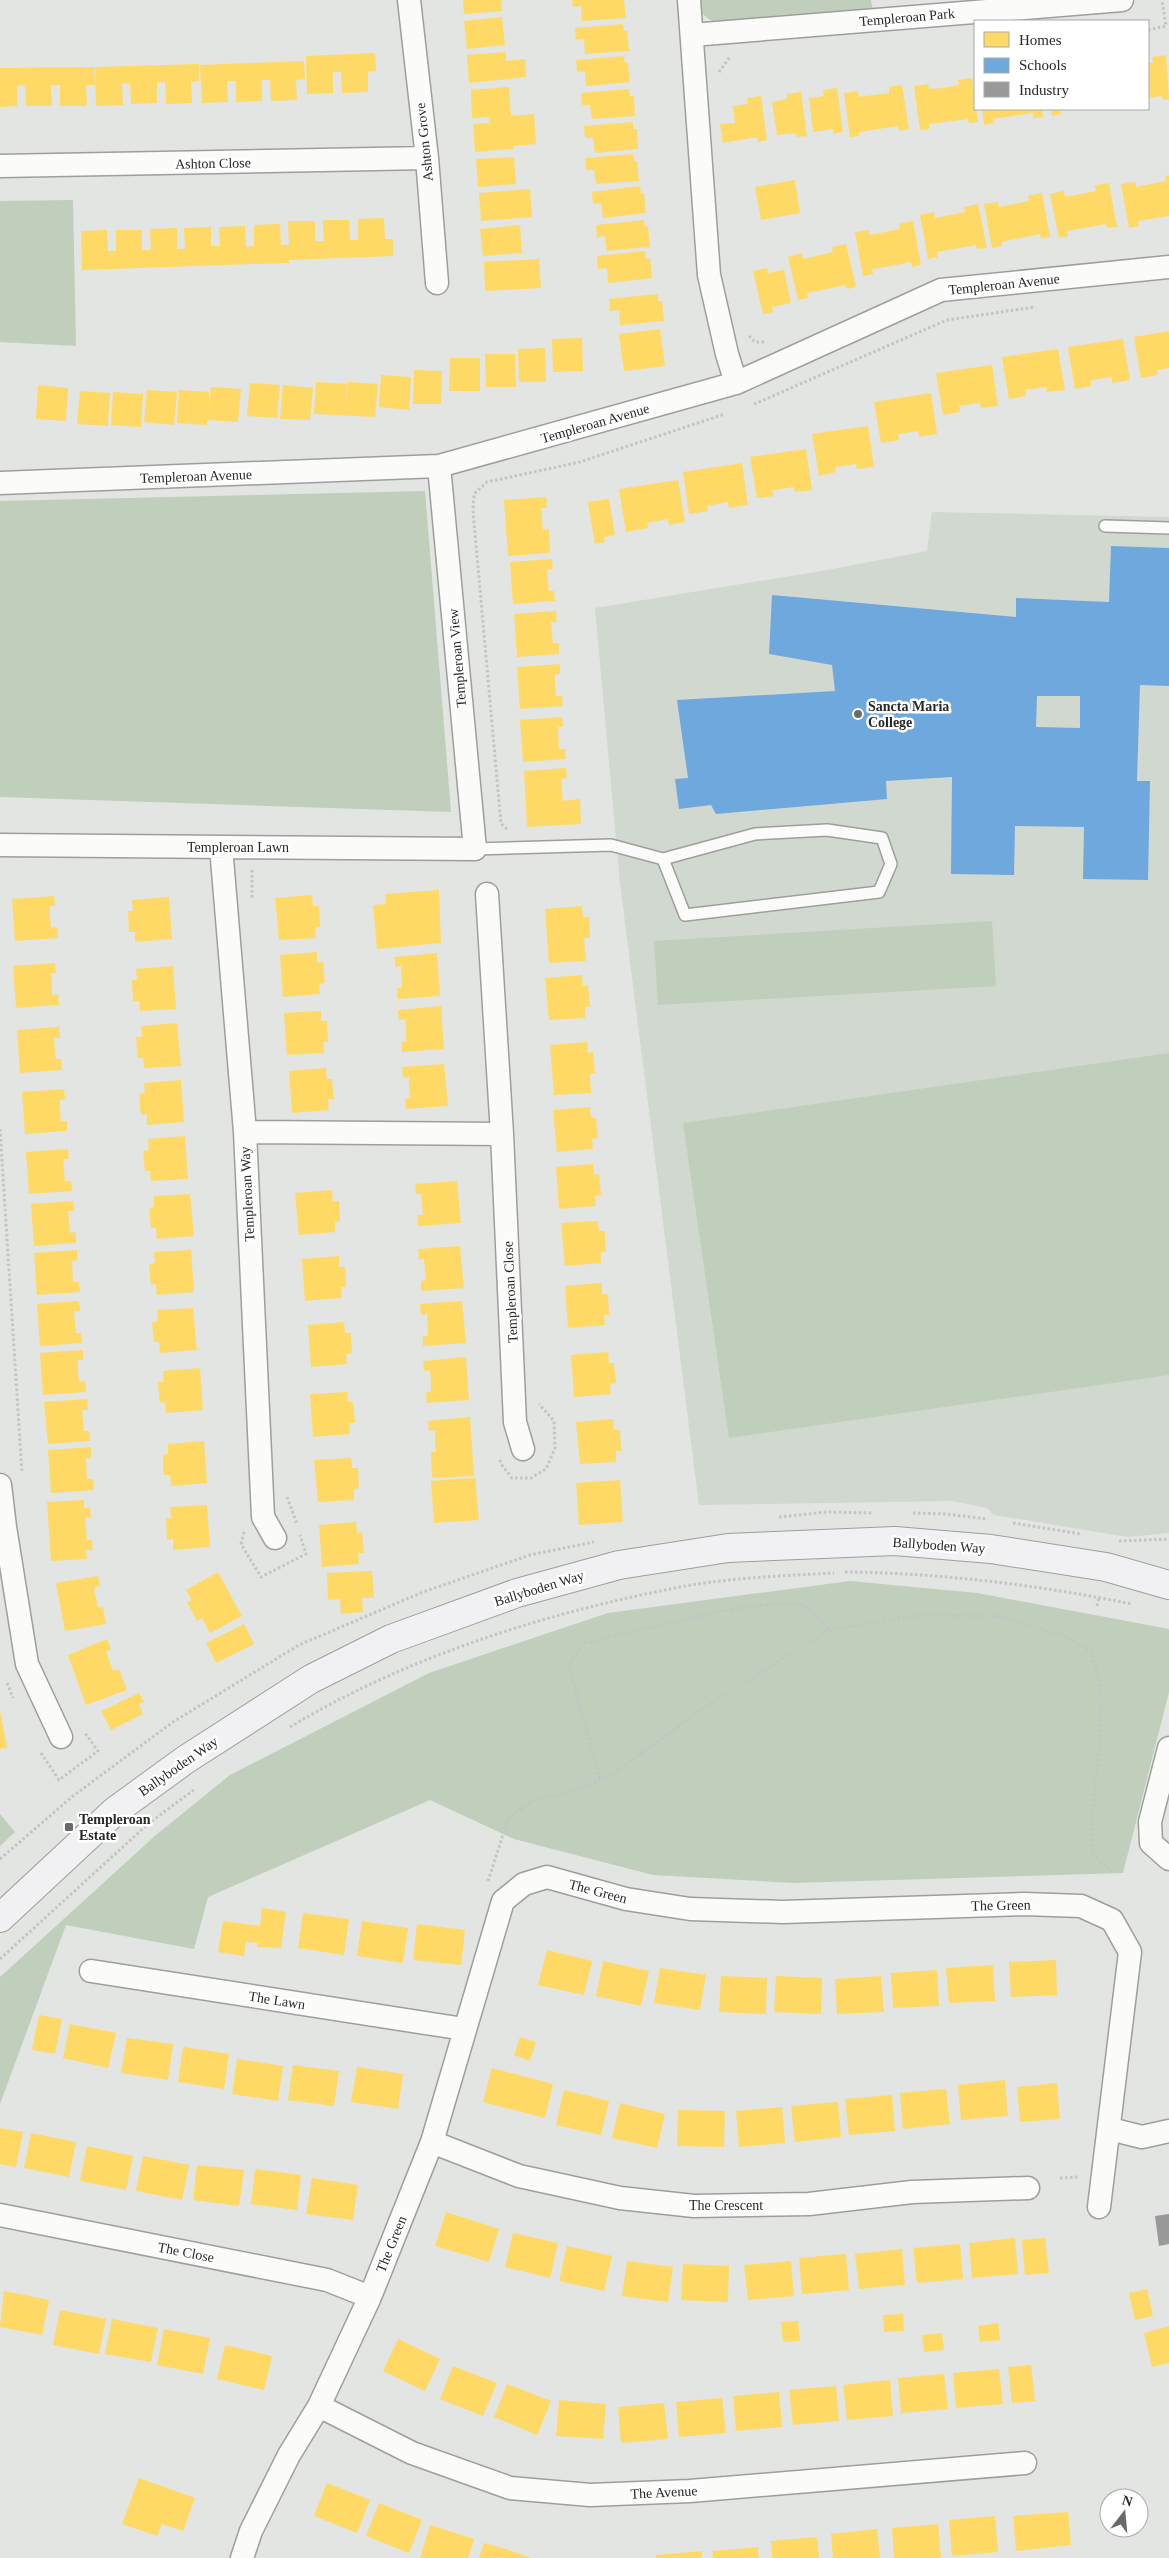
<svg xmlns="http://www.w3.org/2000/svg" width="1169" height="2558" font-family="Georgia,serif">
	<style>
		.built { fill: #d1d8cf }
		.green { fill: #c0cebc }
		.homes { fill: #ffd966 }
		.schools { fill: #6fa8dc; fill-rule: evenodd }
		.industry { fill: #999 }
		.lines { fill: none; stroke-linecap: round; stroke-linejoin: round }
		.service-casing { stroke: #9d9f9c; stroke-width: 14 }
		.minor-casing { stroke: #9d9f9c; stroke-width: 25 }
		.secondary-casing { stroke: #9d9f9c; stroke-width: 30 }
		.path { stroke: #c3c4c3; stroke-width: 3; stroke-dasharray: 2.5 2.5; stroke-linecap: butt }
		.service { stroke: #fbfbfa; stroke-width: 11 }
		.minor { stroke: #fbfbfa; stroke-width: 22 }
		.secondary { stroke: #f1f1f4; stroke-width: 28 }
		.poi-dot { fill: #686b67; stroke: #fff; stroke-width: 2 }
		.labels { text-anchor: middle; stroke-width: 5; stroke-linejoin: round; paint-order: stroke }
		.street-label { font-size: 14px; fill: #262926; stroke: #fff }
		.poi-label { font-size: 14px; font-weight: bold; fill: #262926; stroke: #fff; text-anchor: start }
	</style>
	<rect width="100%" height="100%" fill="#e2e5e1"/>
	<path class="built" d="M932 512 1169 517V1533L1128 1537 994 1515 987 1508 953 1501 699 1505 620 883 595 608 827 570 927 551Z"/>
	<path class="green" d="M697 0H871L873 11 723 26C711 21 698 15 697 0Z
		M73 200 76 346 0 342V201Z
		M425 491 451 812 0 797V501Z
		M992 921 996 986 658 1005 654 941Z
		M1169 1053V1375L729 1438 683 1123Z
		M850 1581 977 1593 1169 1629V1692L1123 1873 794 1883 653 1875 514 1839 430 1800 208 1897 194 1949 66 1925 0 2104V1977L156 1835 230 1775 429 1673 608 1613Z
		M0 1814 15 1832 0 1846Z"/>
	<path class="homes" d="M463 0H501L502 11 464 14Z
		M572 0H624L626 18 582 21 581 6 573 7Z
		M502 17 505 45 467 49 464 21Z
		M623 24 624 31H627L629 51 585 54 584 39 576 40 575 28Z
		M506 52V61L525 59 526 77 469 83 467 55Z
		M375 53 376 71 368 72V92L342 93 341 72H333V93L307 94 306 56Z
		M1166 55 1169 99 1163 100 1162 96 1148 98V63H1153L1152 57Z
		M624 56 625 63H628L630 82 586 86 585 71 577 72 576 60Z
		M304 61 305 79 296 80 297 100 271 101 270 80H262V101L236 102V81H227L228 102 202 103 200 65Z
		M199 64V81L191 82 192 103 166 104 165 82 157 83V103L131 104 130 83 122 84 123 105 96 106 95 67Z
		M94 67 95 85H86L87 106H60V85H51L52 106H26L25 85 17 86V106L0 107V68Z
		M972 78 978 122 969 123 968 119 929 124V129L920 130 914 86 928 84 929 89 944 88 959 85 958 80Z
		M902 85 909 129 899 131 898 126 859 132V136L850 137 844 93 858 91 859 97 889 93V87Z
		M509 87 511 116 534 114 536 144 513 146 514 149 475 152 473 124 490 123 489 117 472 118 471 90Z
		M837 88 843 132 834 134 833 129 813 132 809 98 824 96 823 90Z
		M629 89 630 96H634L635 116 592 119 590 105H582L581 93Z
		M801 92 807 136 797 137 796 133 777 135 772 102 787 99V94Z
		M761 96 767 140 758 142 757 137 723 143 720 124 735 123 733 106 748 104 747 98Z
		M982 109H1042L1043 117 1033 118V113L993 119 994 123 984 125Z
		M1051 109H1060L1061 114 1052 116Z
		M633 122V129H637L638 149 595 153 593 138H585L584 126Z
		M633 154 634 161H637L639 181 596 184 594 170H586L585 158Z
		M514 157 516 184 478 187 476 159Z
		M1169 175V216L1138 221 1139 226 1129 228 1121 184 1135 182 1136 187 1166 181 1165 176Z
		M795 180 800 213 761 220 755 187Z
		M1109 183 1117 227 1107 228 1106 224 1067 231 1068 236 1059 238 1050 194 1064 191 1065 197 1096 191 1095 185Z
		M640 186 641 194 644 193 646 213 603 218 601 203 593 204 592 192Z
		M530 189 532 217 481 221 479 193Z
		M1042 193 1050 237 1041 239 1040 234 1001 242 1002 246 992 248 984 204 998 202 999 207 1029 201 1028 196Z
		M978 204 987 248 977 249 976 245 937 252 938 257 928 259 920 215 934 212 935 218 965 212 964 207Z
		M384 218 385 239H393V256L289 260V263L254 264 82 270 81 231 107 230 108 251H116V230H142V250H151L150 229 177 228V249H185L184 228 211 227V246H220L219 227 245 226 246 247 254 246V225L280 224 281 245H289L288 221H315V241H324L323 220H349L350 240H358V219Z
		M644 220 645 227 648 226 650 247 607 251 605 236 597 237 596 225Z
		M913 221 921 265 912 267 911 262 891 266 872 269 873 274 863 276 855 232 869 230 870 235 900 229 899 224Z
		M520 225 522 253 483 256 480 229Z
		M846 244 856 287 847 289 846 285 807 293 808 298 798 300 788 257 802 253 803 259 833 252 832 247Z
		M645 251 646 259 650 258 652 278 608 283 607 268 598 269 597 256Z
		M539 259 541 288 485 291 484 262Z
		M767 268 768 273 784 270 791 303 772 307 773 312 763 314 753 271Z
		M658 294V301H662L664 321 620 325 619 310 610 311 609 299Z
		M660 329 665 366 624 371 619 334Z
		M1169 331V368L1157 370 1158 375 1141 378 1134 337Z
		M582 338 583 371 553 372 552 339Z
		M1123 339 1130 380 1112 383V377L1091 380V386L1075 389 1068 347Z
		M545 348 546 382H519L518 349Z
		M1058 349 1065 390 1047 392 1046 387 1025 390 1026 396 1009 399 1002 357Z
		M485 354H515L516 387H486Z
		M450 358H480V391H449Z
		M992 365 998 406 981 408 980 403 959 406 960 412 943 415 936 373Z
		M414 370 442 371 441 404H413Z
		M381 375 411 377 409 410 379 407Z
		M316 382 347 384 346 404 348 382 378 384 375 417 314 414Z
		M250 383 280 385 277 418 247 416Z
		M38 385 68 388 66 421 36 419Z
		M283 385 313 388 310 420 280 419Z
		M211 387 241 389 238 422 207 420V425L177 423 179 390 209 392V409Z
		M147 390 177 392 174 425 144 422Z
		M80 391 110 393 108 426 77 424Z
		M113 392 143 394 141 427 111 425Z
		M931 393 937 434 919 437 918 431 898 434 899 440 881 443 874 402Z
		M868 426 874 467 857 469 856 464 835 467 836 472 819 476 812 434Z
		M806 449 812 490 795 492 794 487 773 490 774 496 757 498 750 457Z
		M742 463 748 505 729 508 728 502 718 504 707 506 708 511 689 514 683 472Z
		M678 480 685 522 669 525 668 519 647 523 648 528 626 532 619 489Z
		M546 497 547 508H541L543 530 549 529 550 553 508 556 504 500Z
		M609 499 615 535 604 537 605 542 595 544 588 502Z
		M552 559 553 569 547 570 548 580 549 591H554L555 601 513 604 510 562Z
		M556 611 557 622H551L553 643H559V654L517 657 514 614Z
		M560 664V674H555V685L556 696H562L563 706 520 709 517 667Z
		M562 717 563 727H558L559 749H565L566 759 523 762 520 720Z
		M566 768 567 778 561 779 563 801 580 799 581 824 527 827 524 771Z
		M439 890 441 943 377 949 373 905 386 904 385 894Z
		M312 895 313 906H319L320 927H315L316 938 279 940 275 898Z
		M54 896 55 906H50V917L51 928 57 927 58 938 15 941 12 899Z
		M169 897 172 939 135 942V932H129L128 911H133L132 900Z
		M582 906 583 917H589L590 938H584L586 961 549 963 545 909Z
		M317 952V963L323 962 325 983 319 984 320 994 283 997 280 955Z
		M437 953 440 996 398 999 397 988H402L401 966 395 967V957Z
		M55 963 56 973H51L52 984V995L58 994 59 1005 16 1008 13 966Z
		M173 966 176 1009 140 1011 139 1001H133L132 980H137L136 969Z
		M582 975 583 986H588L589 996 590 1007H585V1018L549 1020 545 978Z
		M441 1006 444 1049 402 1052 401 1042 406 1041V1030L405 1019 399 1020 398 1010Z
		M321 1011V1021H327L328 1042H323L324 1053 287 1055 284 1013Z
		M177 1023 181 1066 144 1068 143 1058H138L137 1048 136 1037H142L141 1026Z
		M59 1027 60 1038H54L56 1059H61L62 1070 20 1073 17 1030Z
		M587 1042 588 1053 593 1052 594 1062 595 1073 590 1074 591 1093 554 1095 550 1045Z
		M444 1064 448 1106 406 1109 405 1099 410 1098 409 1088V1077L403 1078 402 1067Z
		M326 1068 327 1079H332L334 1099H328L329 1110 292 1113 289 1071Z
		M181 1080 184 1122 147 1125V1114L141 1115 139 1094 145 1093 144 1083Z
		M64 1089 65 1099 60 1100V1110L61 1121H67V1131L25 1134 22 1092Z
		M590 1107 591 1118H596L598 1138 592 1139 593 1149 557 1152 553 1110Z
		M185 1136 188 1179 151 1181 150 1171H145L143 1151 149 1150 148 1139Z
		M68 1149 69 1159H63L65 1181H71L72 1191 29 1194 26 1152Z
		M593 1164 594 1175 599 1174 600 1184 601 1195 595 1196 596 1206 559 1209 556 1167Z
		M457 1181 461 1223 418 1226 417 1215H423L421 1194H416L415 1184Z
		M332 1190 333 1201H339L340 1221 335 1222V1232L299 1235 295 1193Z
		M190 1194 194 1236 157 1239 156 1228H151L149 1208 154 1207V1196Z
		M73 1201 74 1211H68L70 1233 76 1232V1243L34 1246 31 1204Z
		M598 1221 599 1231H605V1241L606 1252H601V1263L565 1266 561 1223Z
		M460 1246 464 1288 421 1291V1281L426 1280 425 1270 424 1259 419 1260 418 1249Z
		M77 1250V1260L72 1261 73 1282H79L80 1292 37 1295 34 1253Z
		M191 1250 194 1292 157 1295 156 1284 151 1285 149 1264 155 1263 154 1252Z
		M339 1256V1267H345L346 1287H341L342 1298 305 1301 302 1259Z
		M602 1283V1294H608L609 1315H604L605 1325 568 1328 565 1286Z
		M79 1301 80 1311H74L76 1333H81L82 1343 40 1346 37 1304Z
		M462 1301 466 1343 423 1346V1336H428L427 1314 421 1315 420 1304Z
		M193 1308 197 1350 160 1353 159 1342H154L152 1322 158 1321 157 1310Z
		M344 1322 345 1333H351L352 1353 346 1354 347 1364 311 1367 308 1325Z
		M83 1350V1360H78V1371L79 1382 85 1381 86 1392 43 1395 40 1353Z
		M608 1352 609 1363H614L616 1383 610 1384 611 1394 574 1397 571 1355Z
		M466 1357 469 1400 427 1403 426 1392H431V1381L430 1370 424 1371 423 1361Z
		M200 1368 203 1410 166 1413 165 1402 160 1403 158 1382H164L163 1371Z
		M347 1392 348 1402H353L355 1423H349L350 1434 313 1437 310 1394Z
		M87 1399 88 1410H82L84 1431H89L90 1441 48 1444 44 1402Z
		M470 1417 474 1476 432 1478 431 1452H436L435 1441V1430L429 1431 428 1421Z
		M613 1419 614 1430H620L621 1451H616V1462L580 1464 576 1422Z
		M204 1441 207 1483 171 1486 170 1475H164L163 1465V1455L168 1454V1444Z
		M91 1447V1458H86L87 1479H93L94 1490 51 1493 48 1450Z
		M351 1458 352 1468H358L359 1488 354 1489V1500L318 1502 314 1460Z
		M475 1478 479 1520 434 1523 431 1481Z
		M620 1480 623 1522 579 1525 576 1483Z
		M84 1500V1508H90L91 1518H85L87 1540H92L93 1550H86L87 1559 51 1561 47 1502Z
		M207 1505 210 1547 173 1550V1539L167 1540 166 1519 171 1518 170 1507Z
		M356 1522 357 1533 362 1532 364 1553H358L359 1564 322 1567 319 1525Z
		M372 1571 374 1598H362L363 1612 341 1614 340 1599 328 1600 327 1573Z
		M218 1572 242 1616 210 1633 202 1618 197 1621 187 1602 192 1600 186 1590Z
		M98 1576 100 1586 94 1588 98 1608 103 1607 106 1624 65 1631 56 1583Z
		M244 1624 254 1644 216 1663 206 1643Z
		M107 1639 111 1649 106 1651 113 1671 119 1669 127 1690 86 1705 68 1655Z
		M139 1693 144 1702 139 1704 143 1714 111 1730 101 1711Z
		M0 1710 7 1748 0 1749Z
		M262 1908 286 1912 281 1948 257 1947 258 1943 246 1942 244 1956 218 1952 223 1921 260 1926Z
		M303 1913 349 1919 344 1955 298 1948Z
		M362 1921 408 1928 403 1963 357 1956Z
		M417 1924 465 1930 461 1965 413 1960Z
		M547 1950 592 1961 584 1995 538 1985Z
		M1056 1960 1057 1995 1011 1997 1009 1962Z
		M603 1961 649 1971 641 2006 596 1996Z
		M993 1965 995 2001 949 2003 946 1968Z
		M660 1968 706 1975 700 2010 654 2003Z
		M937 1970 939 2006 893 2008 891 1973Z
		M721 1976 767 1978 766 2014 719 2012Z
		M776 1976 822 1978 821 2014 774 2012Z
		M881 1976 884 2012 837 2014 835 1979Z
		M39 2015 62 2019 55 2054 32 2050Z
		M70 2024 116 2033 108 2068 63 2058Z
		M520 2037 536 2042 530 2061 514 2055Z
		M127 2038 173 2044 168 2080 121 2073Z
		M183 2047 229 2054 224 2089 178 2082Z
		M237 2059 283 2066 278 2101 232 2094Z
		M293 2065 339 2071 334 2106 288 2100Z
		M357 2067 403 2074 398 2109 351 2102Z
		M492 2068 553 2084 545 2118 483 2102Z
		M1005 2080 1008 2116 961 2120 958 2085Z
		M1057 2083 1060 2119 1020 2122 1017 2087Z
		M946 2089 950 2124 903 2129 900 2093Z
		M564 2090 609 2101 601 2135 556 2125Z
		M892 2095 895 2131 849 2135 845 2099Z
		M838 2102 841 2137 795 2142 791 2106Z
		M620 2103 665 2114 657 2148 612 2138Z
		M782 2107 785 2143 739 2147 736 2111Z
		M678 2110 725 2111 724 2147 677 2146Z
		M0 2128 23 2132 16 2167 0 2164Z
		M31 2133 76 2142 69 2177 24 2168Z
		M87 2146 133 2156 126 2190 80 2181Z
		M143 2156 189 2165 182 2200 136 2191Z
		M197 2165 244 2170 239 2206 193 2200Z
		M255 2169 301 2175 297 2210 251 2204Z
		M312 2178 358 2185 353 2220 306 2214Z
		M446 2212 499 2229 489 2262 435 2246Z
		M513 2233 558 2243 550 2278 505 2267Z
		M1015 2238 1018 2274 972 2278 969 2243Z
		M1045 2238 1049 2273 1025 2275 1022 2240Z
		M960 2244 963 2279 917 2283 913 2248Z
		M567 2246 612 2256 604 2291 559 2281Z
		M902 2249 905 2285 859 2289 855 2254Z
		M846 2254 849 2290 802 2294 799 2258Z
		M627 2261 673 2267 668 2302 622 2296Z
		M791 2261 794 2296 748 2300 744 2265Z
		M683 2264 729 2266 728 2302 681 2300Z
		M1147 2289 1153 2316 1135 2320 1129 2293Z
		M4 2291 49 2300 42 2335 0 2327Z
		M60 2310 106 2319 99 2354 53 2345Z
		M903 2314 904 2331 884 2332 883 2315Z
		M112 2319 158 2328 151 2362 105 2354Z
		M798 2321 800 2341 783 2342 781 2322Z
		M998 2323 1000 2340 980 2342 978 2326Z
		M1169 2326V2363L1152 2367 1144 2333Z
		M164 2329 210 2338 203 2374 157 2365Z
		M942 2333 944 2350 924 2352 922 2335Z
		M398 2339 440 2359 425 2391 383 2371Z
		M225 2345 272 2356 264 2390 217 2379Z
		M1031 2365 1035 2401 1012 2403 1008 2367Z
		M453 2366 497 2383 483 2416 440 2399Z
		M999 2369 1003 2404 956 2408 953 2373Z
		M944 2374 948 2409 901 2413 898 2378Z
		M890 2380 893 2416 847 2420 843 2385Z
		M507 2384 551 2401 537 2435 494 2417Z
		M836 2386 839 2421 793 2425 789 2390Z
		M779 2392 782 2427 736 2431 733 2396Z
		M722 2398 726 2433 679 2437 676 2402Z
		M559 2400 606 2404 603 2439 556 2436Z
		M664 2403 668 2439 621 2443 618 2407Z
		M139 2478 195 2498 183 2531 162 2524 157 2536 122 2524Z
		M327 2483 370 2500 357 2533 314 2516Z
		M379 2503 422 2520 409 2553 366 2536Z
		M1068 2512 1071 2545 1016 2551 1013 2516Z
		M995 2516 998 2552 952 2556 949 2520Z
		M938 2524 941 2558H894L892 2528Z
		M430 2525 474 2539 468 2558H420Z
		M877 2529 880 2558H833L831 2534Z
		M817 2537 819 2558H772L771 2541Z
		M484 2543 506 2549 531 2558H479Z
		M758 2547 759 2558H713L712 2551Z
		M702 2551V2558H656V2555Z"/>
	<path class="schools" d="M1111 546 1169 548V686L1140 685 1137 781H1150L1148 880 1083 879 1084 827 1015 826 1014 875 951 874 952 777 886 781 887 799 716 814 711 805 679 809 675 779 688 778 677 700 835 691 832 665 769 654 772 595 1016 617V598L1109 602ZM1037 696H1080V728L1036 727Z"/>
	<path class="industry" d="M1169 2214V2244L1159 2246 1155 2216Z"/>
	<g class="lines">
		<defs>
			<path id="service" d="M1105 526 1169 528
				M475 849 611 845 663 859 755 834 827 830 882 838 891 864 879 892 685 915 663 859"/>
			<path id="minor" d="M409 0 427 158 437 283
				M689 0 709 275 727 354 736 383
				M692 35 1122 0
				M0 166 427 158
				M0 483 439 466 736 383 941 290 1169 267
				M0 845 475 849 439 466
				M221 847 245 1132 263 1517 275 1538
				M487 894 502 1134 515 1422 523 1449
				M245 1132 502 1134
				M0 1485 5 1527 27 1664 61 1737
				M1169 1748 1150 1822 1151 1843 1169 1859
				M91 1971 464 2029
				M1110 2129 1142 2137 1169 2131
				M432 2142 519 2176 620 2198 694 2206 809 2204 912 2192 1028 2188
				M0 2215 327 2280 370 2297
				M319 2406 412 2453 510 2488 590 2495 690 2491 1025 2463
				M242 2558 251 2531 289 2455 319 2406 370 2297 432 2142 503 1901 524 1884 547 1877 626 1899 690 1909 783 1912 1024 1904 1081 1906 1112 1920 1130 1952 1099 2207"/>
			<path id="secondary" d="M0 1918 115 1811 185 1760 311 1679 391 1639 517 1593 619 1565 728 1548 895 1541 991 1549 1106 1567 1169 1585"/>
		</defs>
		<use href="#service" class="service-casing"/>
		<use href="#minor" class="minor-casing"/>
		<use href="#secondary" class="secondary-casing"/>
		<path class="path" d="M1148 30 1166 26 1162 0
			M719 72 730 57
			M749 336 755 342H765
			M754 404 947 320 1035 307
			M507 829 501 824 473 511 474 494 487 482 580 462 725 414
			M252 870V899
			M0 1129 22 1473
			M500 1460 501 1464 512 1478H531L546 1469 555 1448 554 1421 539 1404
			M287 1497 297 1524
			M913 1513 946 1514 987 1519
			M779 1517 827 1512 872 1513
			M1013 1523 1081 1534
			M244 1532 241 1544 261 1577 306 1554 300 1535
			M1119 1541 1169 1539
			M845 1572C941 1573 1038 1585 1132 1604
			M1097 1606 1099 1596
			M7 1683 13 1698
			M290 1727C403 1659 536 1616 665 1590 720 1578 778 1576 834 1573
			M41 1753 59 1780 98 1751 85 1733
			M600 1779 569 1667 582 1644C621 1635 773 1593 803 1606 812 1610 822 1623 829 1630
			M0 1859 73 1796 173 1722 299 1645 423 1592 530 1555 594 1542
			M488 1881 508 1819 533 1800 573 1791 612 1774 707 1706 829 1630 920 1615 997 1616 1059 1634 1091 1651 1101 1688V1735L1092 1815 1093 1854 1111 1872
			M0 1959 148 1824 195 1789
			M1060 2178 1079 2177"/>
		<use href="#service" class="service"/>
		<use href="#minor" class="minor"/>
		<use href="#secondary" class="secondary"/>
	</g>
	<g class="poi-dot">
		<circle cx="858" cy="714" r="5"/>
		<rect x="64" y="1822" width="10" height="10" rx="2.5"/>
	</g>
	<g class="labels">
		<g class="street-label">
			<text transform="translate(907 17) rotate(-5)" y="5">Templeroan Park</text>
			<text transform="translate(424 142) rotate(-96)" y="5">Ashton Grove</text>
			<text transform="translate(213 163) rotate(-1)" y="5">Ashton Close</text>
			<text transform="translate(1004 284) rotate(-6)" y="5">Templeroan Avenue</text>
			<text transform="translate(595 423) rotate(-16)" y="5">Templeroan Avenue</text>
			<text transform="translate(196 476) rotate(-2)" y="5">Templeroan Avenue</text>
			<text transform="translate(457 658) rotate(-95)" y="5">Templeroan View</text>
			<text x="238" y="852">Templeroan Lawn</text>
			<text transform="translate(247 1194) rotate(-93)" y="5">Templeroan Way</text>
			<text transform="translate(510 1292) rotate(-93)" y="5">Templeroan Close</text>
			<text transform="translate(939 1545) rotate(4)" y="5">Ballyboden Way</text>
			<text transform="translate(539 1588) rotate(-17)" y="5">Ballyboden Way</text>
			<text transform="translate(178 1766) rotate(-35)" y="5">Ballyboden Way</text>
			<text transform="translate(598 1891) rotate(15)" y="5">The Green</text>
			<text transform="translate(1001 1905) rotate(-1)" y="5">The Green</text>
			<text transform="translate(277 2000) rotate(9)" y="5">The Lawn</text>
			<text x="726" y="2210">The Crescent</text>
			<text transform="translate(391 2244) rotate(-68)" y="5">The Green</text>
			<text transform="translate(186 2252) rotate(11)" y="5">The Close</text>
			<text transform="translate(664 2492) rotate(-3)" y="5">The Avenue</text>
		</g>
		<g class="poi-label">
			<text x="868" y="711">Sancta Maria<tspan x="868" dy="16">College</tspan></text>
			<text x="79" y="1824">Templeroan<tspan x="79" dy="16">Estate</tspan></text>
		</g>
	</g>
	<rect x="974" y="20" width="175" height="90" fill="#ffffff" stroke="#a8a9a8"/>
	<rect x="984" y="32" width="25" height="15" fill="#ffd966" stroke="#a8a9a8"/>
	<text x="1019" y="45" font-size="15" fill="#262926">Homes</text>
	<rect x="984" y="58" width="25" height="15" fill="#6fa8dc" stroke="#a8a9a8"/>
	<text x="1019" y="70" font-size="15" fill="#262926">Schools</text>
	<rect x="984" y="82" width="25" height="15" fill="#999999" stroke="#a8a9a8"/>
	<text x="1019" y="95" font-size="15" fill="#262926">Industry</text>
	<g transform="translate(1124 2513) rotate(16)"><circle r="24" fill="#ffffff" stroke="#a8a9a8"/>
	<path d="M0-4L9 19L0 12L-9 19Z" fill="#686b67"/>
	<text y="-8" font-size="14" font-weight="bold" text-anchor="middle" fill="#262926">N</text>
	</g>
</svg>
